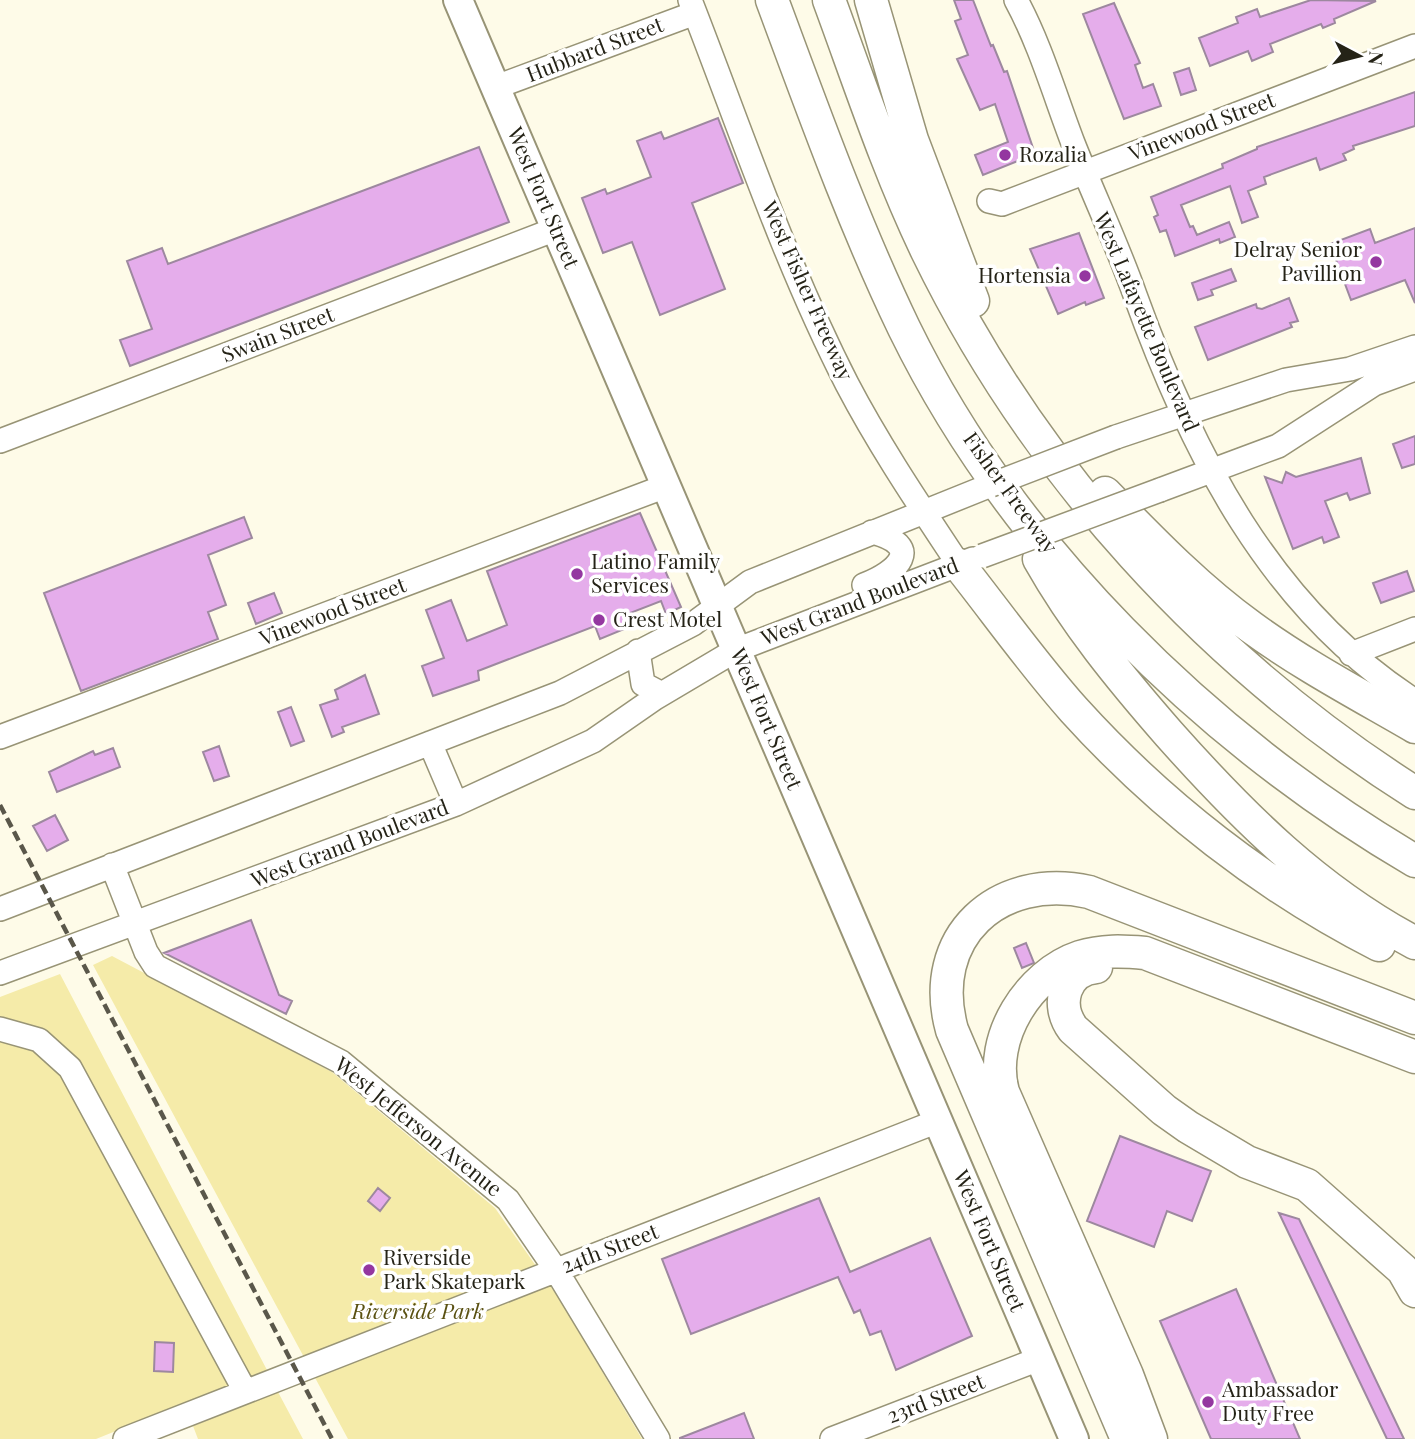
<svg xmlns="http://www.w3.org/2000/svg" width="1415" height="1439" font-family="'Playfair Display',serif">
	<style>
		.green { fill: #f5eba9 }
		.building { fill: #e5adeb; stroke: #9d889f; stroke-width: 2 }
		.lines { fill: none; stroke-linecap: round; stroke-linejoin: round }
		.minor-casing { stroke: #989476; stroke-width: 26 }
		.major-casing { stroke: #989476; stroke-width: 32 }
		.highway-casing { stroke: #989476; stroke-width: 35 }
		.minor { stroke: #fff; stroke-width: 23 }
		.major { stroke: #fff; stroke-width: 28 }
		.highway { stroke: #fff; stroke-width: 32 }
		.rail { stroke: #5a574a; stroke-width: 4.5; stroke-dasharray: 10 5; stroke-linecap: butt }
		.minor-bridge-casing { stroke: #989476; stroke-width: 26; stroke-linecap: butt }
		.minor-bridge { stroke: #fff; stroke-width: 23 }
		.poi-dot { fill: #9437a0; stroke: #fff; stroke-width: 2.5 }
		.labels { text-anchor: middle; stroke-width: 7; stroke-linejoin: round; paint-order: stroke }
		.street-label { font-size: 21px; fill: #252317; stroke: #fff }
		.poi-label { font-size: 21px; fill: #252317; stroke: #fff; text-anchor: start }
		.park-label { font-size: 21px; font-style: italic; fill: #5a5112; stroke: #fff }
	</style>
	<rect width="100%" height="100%" fill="#fefbe8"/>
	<path class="green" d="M112 956 332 1072 495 1208 558 1297 642 1439H348L93 965Z
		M60 974 267 1370 96 1439H0V997Z
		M278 1392 303 1439H198L193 1426Z"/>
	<path class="building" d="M954 0H973L991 46 993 45 1004 72 1007 71 1035 154 983 175 975 155 1008 142 995 104 980 110 957 59 968 55 955 21 961 19Z
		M1311 0 1376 1 1334 19 1335 23 1323 28 1321 24 1270 44 1273 52 1252 61 1248 51 1210 66 1199 38 1238 23 1236 17 1257 9 1260 17Z
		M1114 3 1140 63 1135 65 1143 88 1153 84 1161 106 1124 119 1083 14Z
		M1189 68 1196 90 1181 95 1174 73Z
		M1415 92V126L1353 146 1354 149 1343 154 1346 160 1320 170 1316 158 1264 177 1266 184 1248 191 1258 217 1242 223 1230 186 1181 205 1190 227 1193 226 1197 235 1229 222 1235 237 1220 243 1219 239 1175 256 1166 230 1160 232 1154 217 1158 215 1151 197 1223 168 1222 164 1257 149V147Z
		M718 118 743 183 692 203 725 289 660 315 632 242 603 253 582 198 605 189 607 194 651 177 637 141 661 132 664 139Z
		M479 147 509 222 130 366 120 340 152 329 127 261 162 248 168 264Z
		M1415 228V303L1405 280 1351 300 1330 244 1370 229 1375 243Z
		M1079 233 1104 298 1086 305 1085 302 1058 314 1030 249Z
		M1231 269 1236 281 1211 290 1213 295 1198 300 1192 283Z
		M1289 298 1298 321 1290 323 1292 327 1208 360 1195 327 1256 304 1257 308 1262 309Z
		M1415 436V464L1402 468 1393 444Z
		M1361 458 1370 493 1350 500 1347 493 1325 501 1339 537 1324 543 1322 537 1293 549 1265 477 1282 483 1286 472 1296 477Z
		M640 513 681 607 666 614 661 601 630 613 634 625 600 639 595 626 478 671 479 680 433 696 422 666 444 658 426 610 451 600 467 641 507 625 487 571Z
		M244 517 252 538 208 555 226 605 208 612 218 639 81 691 44 593Z
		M1407 571 1414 591 1381 603 1373 583Z
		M274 593 282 613 256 624 248 603Z
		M365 675 379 714 342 727 344 732 332 737 320 705 338 699 335 690Z
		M291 707 304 741 291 746 278 712Z
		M219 746 229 776 214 781 203 752Z
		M113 748 120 767 57 792 49 772 93 751 95 755Z
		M55 815 68 840 47 851 33 826Z
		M251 920 279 995 292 1001 286 1014 164 953Z
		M1026 943 1034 963 1022 968 1014 948Z
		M1120 1136 1211 1171 1192 1221 1167 1211 1154 1247 1087 1221Z
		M378 1188 390 1198 380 1211 368 1201Z
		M819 1198 850 1272 930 1238 972 1336 896 1370 881 1331 870 1335 860 1310 854 1313 838 1277 691 1334 662 1259Z
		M1279 1213 1299 1219 1404 1439H1387Z
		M1236 1289 1300 1439H1211L1160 1321Z
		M155 1342 174 1343 173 1372 154 1371Z
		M744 1413 754 1439H680V1438Z"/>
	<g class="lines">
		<defs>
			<path id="minor" d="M690 0C740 128 784 261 847 384 880 447 920 506 959 565
				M1016 0C1040 44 1055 96 1073 143 1093 194 1117 244 1135 295 1192 453 1270 608 1415 701
				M496 87 695 13
				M989 201 1002 204 1415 46
				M1116 437 1286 380 1350 369 1415 347
				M0 441 556 229
				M1160 490 1278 446 1374 384 1415 369
				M864 585C898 572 925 546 872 532
				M638 651 643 684 662 694
				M1351 654 1415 629
				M0 737 666 486
				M430 743 456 804
				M112 865 146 952 155 966 341 1062 508 1200 556 1270 658 1439
				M0 909 560 693 693 624 750 582 991 485
				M0 973 456 804 593 741 655 698 736 650 973 559
				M0 1029 39 1040 70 1068 245 1391
				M125 1439 938 1121
				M832 1439 1039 1359"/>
			<path id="major" d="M458 0 1074 1439"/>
			<path id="highway" d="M772 0C813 110 853 222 904 328 1012 549 1206 738 1415 861
				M829 0C860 84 888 170 927 251 1034 471 1208 662 1415 793
				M871 0 912 140 973 301
				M1105 493C1151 540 1197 588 1251 627 1303 665 1360 695 1415 727
				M1039 559C1075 623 1121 679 1169 734 1242 816 1317 891 1415 943
				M959 565C997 613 1033 664 1074 710 1160 805 1265 887 1379 945
				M1096 967C1064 970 1055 1005 1073 1029L1164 1110 1188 1127 1247 1162 1307 1185 1403 1270 1415 1291
				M1127 1439 952 1030C926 937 998 872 1089 892L1415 1018
				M1151 1439 1127 1375 1003 1092C988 1038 1029 974 1080 957 1102 950 1123 951 1145 953L1415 1057"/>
		</defs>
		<use href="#minor" class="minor-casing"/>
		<use href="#major" class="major-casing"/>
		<use href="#highway" class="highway-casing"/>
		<use href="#minor" class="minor"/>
		<use href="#major" class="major"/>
		<use href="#highway" class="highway"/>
		<path class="rail" d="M0 805 332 1439"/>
		<defs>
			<path id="minor-bridge" d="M991 485 1116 437
				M982 556 1160 490"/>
		</defs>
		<use href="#minor-bridge" class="minor-bridge-casing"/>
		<use href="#minor-bridge" class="minor-bridge"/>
	</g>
	<g class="poi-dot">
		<circle cx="1005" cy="155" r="7"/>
		<circle cx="1376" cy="262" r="7"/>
		<circle cx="1085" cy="276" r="7"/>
		<circle cx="577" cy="574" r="7"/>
		<circle cx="599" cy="620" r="7"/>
		<circle cx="369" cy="1270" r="7"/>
		<circle cx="1208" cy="1402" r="7"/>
	</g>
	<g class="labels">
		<g class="street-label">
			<text transform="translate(595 50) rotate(-21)" y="7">Hubbard Street</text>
			<text transform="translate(1202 127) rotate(-21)" y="7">Vinewood Street</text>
			<text transform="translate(543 198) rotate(67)" y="7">West Fort Street</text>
			<text transform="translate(807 291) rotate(66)" y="7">West Fisher Freeway</text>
			<text transform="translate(1146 322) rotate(67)" y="7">West Lafayette Boulevard</text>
			<text transform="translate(278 335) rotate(-21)" y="7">Swain Street</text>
			<text transform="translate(1010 493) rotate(54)" y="7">Fisher Freeway</text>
			<text transform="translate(860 602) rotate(-21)" y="7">West Grand Boulevard</text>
			<text transform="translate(333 612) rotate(-21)" y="7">Vinewood Street</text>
			<text transform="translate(766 719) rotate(67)" y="7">West Fort Street</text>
			<text transform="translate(350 844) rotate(-21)" y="7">West Grand Boulevard</text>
			<text transform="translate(418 1127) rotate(39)" y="7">West Jefferson Avenue</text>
			<text transform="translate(989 1241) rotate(67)" y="7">West Fort Street</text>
			<text transform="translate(610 1249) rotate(-21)" y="7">24th Street</text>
			<text transform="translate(936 1399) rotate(-21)" y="7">23rd Street</text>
		</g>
		<g class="poi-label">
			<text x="1019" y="162">Rozalia</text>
			<text x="1362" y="257" text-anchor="end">Delray Senior<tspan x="1362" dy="24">Pavillion</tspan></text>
			<text x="1071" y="283" text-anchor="end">Hortensia</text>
			<text x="591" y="569">Latino Family<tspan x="591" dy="24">Services</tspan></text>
			<text x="613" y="627">Crest Motel</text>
			<text x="383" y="1265">Riverside<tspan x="383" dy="24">Park Skatepark</tspan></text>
			<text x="1222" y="1397">Ambassador<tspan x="1222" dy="24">Duty Free</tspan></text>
		</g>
		<g class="park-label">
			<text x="418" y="1319">Riverside Park</text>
		</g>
	</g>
	<g transform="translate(1359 56) rotate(97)" stroke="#ffffff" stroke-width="5" paint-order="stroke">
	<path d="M0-5L12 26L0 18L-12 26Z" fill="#252317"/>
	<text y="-10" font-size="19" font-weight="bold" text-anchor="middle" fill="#252317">N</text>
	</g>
</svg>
